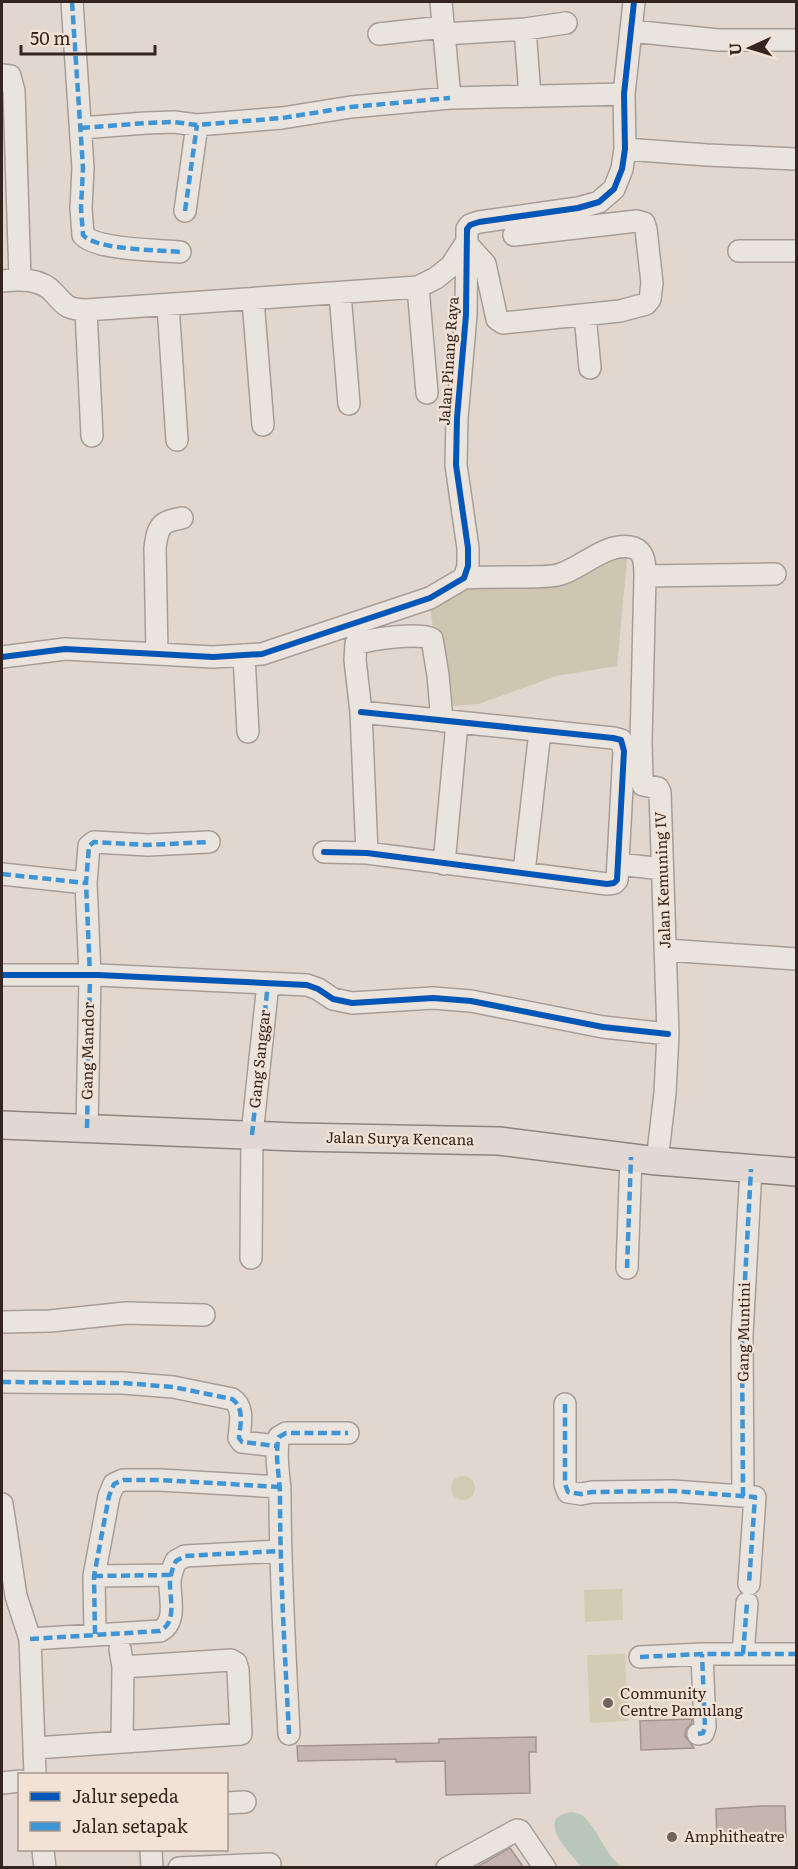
<svg xmlns="http://www.w3.org/2000/svg" width="798" height="1869" font-family="Literata,serif">
	<style>
		.green { fill: #d3cbb2 }
		.cemetery { fill: #cec6b1 }
		.water { fill: #b9c6ba }
		.building { fill: #c5b5af; stroke: #a2938e; stroke-width: 1.5 }
		.lines { fill: none; stroke-linecap: round; stroke-linejoin: round }
		.minor-casing { stroke: #a79d97; stroke-width: 24 }
		.major-casing { stroke: #8d837e; stroke-width: 30 }
		.minor { stroke: #eae4df; stroke-width: 21 }
		.major { stroke: #e1d8d1; stroke-width: 27 }
		.quiet { stroke: #3e95d5; stroke-width: 4.5; stroke-dasharray: 9 4.5; stroke-linecap: butt }
		.cycleway-casing { stroke: #f2e2d5; stroke-width: 10 }
		.cycleway { stroke: #0057b8; stroke-width: 6 }
		.poi-dot { fill: #72635d; stroke: #f2e2d5; stroke-width: 2 }
		.labels { text-anchor: middle; stroke-width: 4.5; stroke-linejoin: round; paint-order: stroke }
		.street-label { font-size: 15px; fill: #352520; stroke: #f2e2d5 }
		.poi-label { font-size: 15px; fill: #352520; stroke: #f2e2d5; text-anchor: start }
	</style>
	<rect width="100%" height="100%" fill="#e2d7ce"/>
	<path class="green" d="M451 1488a12 12 0 1 1 24 0a12 12 0 1 1-24 0Z
		M622 1589 623 1620 585 1622 584 1590Z
		M625 1654 628 1721 590 1723 587 1655Z"/>
	<path class="cemetery" d="M628 550 617 666 556 676 479 704 444 707 429 599Z"/>
	<path class="water" d="M571 1812C576 1813 581 1814 584 1817 598 1830 604 1852 621 1867H582C571 1854 533 1818 571 1812Z"/>
	<path class="building" d="M692 1719V1723L686 1729 685 1736 694 1748 641 1750 640 1721Z
		M536 1737V1752H529L530 1793 446 1795 445 1761 396 1762V1759L298 1761 297 1746 439 1743V1739Z
		M762 1806H785L786 1837 758 1838 759 1842 717 1843 716 1809Z
		M510 1848 524 1868H475Z"/>
	<g class="lines">
		<defs>
			<path id="minor" d="M72 2 83 168 81 208 83 235C96 250 159 250 180 252
				M441 2 450 98
				M525 29 530 96
				M631 31 718 40H796
				M379 34 443 27
				M444 34 525 29 566 23
				M2 75 10 76 14 91 20 279
				M81 128 146 123 174 122 197 125 282 118 351 107 450 98 624 94
				M625 149 707 155 796 159
				M185 211 197 125
				M466 243 485 264 497 319 503 323 620 311 646 304 650 299 652 283 646 229 644 223 637 221 514 235
				M739 251H796
				M2 281C20 279 41 278 54 293 66 307 68 309 86 310L418 287 436 278 451 266 466 243
				M418 287 427 393
				M340 294 349 404
				M253 300 263 425
				M168 305 177 440
				M86 310 92 436
				M585 315 590 368
				M645 576 641 742 642 780 643 785 658 788 660 792 668 1034 665 1093 657 1161
				M464 578C484 577 504 577 524 577 536 576 550 578 561 574 583 567 609 540 634 548 645 552 645 565 645 576L775 574
				M157 654 155 548C158 526 160 522 182 518
				M244 655 248 732
				M2 657 65 649 213 657 262 654 430 598 464 578 468 566V548L456 465 457 418 466 315 467 229 470 225 479 222 578 208 599 202 614 189 622 169 625 149 624 94 634 2
				M324 852 367 853 607 884 614 883 617 880 624 751 621 740 613 738 361 712
				M367 853 361 712 355 660 356 644C370 639 419 632 432 639L438 675 442 721
				M444 864 457 723
				M619 864 662 869
				M524 872 540 731
				M2 874 86 883
				M666 950 796 959
				M2 975H98L307 985 318 989 333 999 352 1003 433 998 471 1001 603 1027 668 1034
				M87 1128 90 975 86 883 89 846 94 842 148 845 209 842
				M251 1258 252 1135 268 983
				M627 1268 631 1157
				M2 1322 50 1321 126 1313 204 1315
				M2 1382 123 1383 173 1387 232 1399C245 1407 240 1426 239 1438L242 1442 277 1446
				M565 1404V1484L568 1492 581 1494 592 1492 673 1491 755 1497 749 1584
				M743 1496 742 1335 751 1169
				M2 1504 16 1596 30 1639 35 1774
				M94 1576 171 1575
				M95 1634 94 1576 109 1496 114 1484 123 1480H160L280 1487
				M30 1639 160 1631C178 1622 169 1596 170 1580 171 1573 173 1567 176 1561L185 1556 280 1551
				M120 1649 123 1667 122 1742
				M743 1654 747 1603
				M640 1657 702 1654H796
				M289 1734C285 1654 280 1575 280 1496 280 1477 274 1455 279 1437L286 1433H348
				M698 1734 703 1733 705 1727 702 1654
				M35 1748 241 1734 238 1670 236 1663 231 1660 123 1667
				M2 1783 20 1781
				M226 1803 245 1802
				M43 1850 45 1868
				M151 1850 152 1868
				M179 1868 270 1864
				M447 1868 517 1830 520 1831 545 1868"/>
			<path id="major" d="M2 1125 295 1137 499 1141 657 1161 796 1172"/>
		</defs>
		<use href="#minor" class="minor-casing"/>
		<use href="#major" class="major-casing"/>
		<use href="#minor" class="minor"/>
		<use href="#major" class="major"/>
		<path class="quiet" d="M72 2 83 168 81 208 83 235C96 250 159 250 180 252
			M81 128 146 123 174 122 197 125 282 118 351 107 450 98
			M185 211 197 125
			M2 874 86 883
			M87 1128 90 975 86 883 89 846 94 842 148 845 209 842
			M252 1135 268 983
			M627 1268 631 1157
			M2 1382 123 1383 173 1387 232 1399C245 1407 240 1426 239 1438L242 1442 277 1446
			M565 1404V1484L568 1492 581 1494 592 1492 673 1491 755 1497 749 1584
			M743 1496 742 1335 751 1169
			M94 1576 171 1575
			M95 1634 94 1576 109 1496 114 1484 123 1480H160L280 1487
			M30 1639 160 1631C178 1622 169 1596 170 1580 171 1573 173 1567 176 1561L185 1556 280 1551
			M743 1654 747 1603
			M640 1657 702 1654H796
			M289 1734C285 1654 280 1575 280 1496 280 1477 274 1455 279 1437L286 1433H348
			M698 1734 703 1733 705 1727 702 1654"/>
		<defs>
			<path id="cycleway" d="M2 657 65 649 213 657 262 654 430 598 464 578 468 566V548L456 465 457 418 466 315 467 229 470 225 479 222 578 208 599 202 614 189 622 169 625 149 624 94 634 2
				M324 852 367 853 607 884 614 883 617 880 624 751 621 740 613 738 361 712
				M2 975H98L307 985 318 989 333 999 352 1003 433 998 471 1001 603 1027 668 1034"/>
		</defs>
		<use href="#cycleway" class="cycleway-casing"/>
		<use href="#cycleway" class="cycleway"/>
	</g>
	<g class="poi-dot">
		<circle cx="608" cy="1703" r="6"/>
		<circle cx="672" cy="1837" r="6"/>
	</g>
	<g class="labels">
		<g class="street-label">
			<text transform="translate(449 361) rotate(-86)" y="5">Jalan Pinang Raya</text>
			<text transform="translate(663 880) rotate(-92)" y="5">Jalan Kemuning IV</text>
			<text transform="translate(88 1051) rotate(-89)" y="5">Gang Mandor</text>
			<text transform="translate(260 1059) rotate(-84)" y="5">Gang Sanggar</text>
			<text transform="translate(400 1139) rotate(1)" y="5">Jalan Surya Kencana</text>
			<text transform="translate(744 1332) rotate(-89)" y="5">Gang Muntini</text>
		</g>
		<g class="poi-label">
			<text x="620" y="1699">Community<tspan x="620" dy="17">Centre Pamulang</tspan></text>
			<text x="684" y="1842">Amphitheatre</text>
		</g>
	</g>
	<rect width="798" height="1869" fill="none" stroke="#352520" stroke-width="6"/>
	<rect x="18" y="1773" width="210" height="78" fill="#f2e2d5" stroke="#a6968d" stroke-width="1.5"/>
	<rect x="30" y="1792" width="30" height="9" fill="#0057b8" stroke="#a6968d" stroke-width="1.5"/>
	<text x="72" y="1803" font-size="18" fill="#352520">Jalur sepeda</text>
	<rect x="30" y="1822" width="30" height="9" fill="#3e95d5" stroke="#a6968d" stroke-width="1.5"/>
	<text x="72" y="1833" font-size="18" fill="#352520">Jalan setapak</text>
	<g transform="translate(750 48) rotate(266)" stroke="#f2e2d5" stroke-width="4.5" paint-order="stroke">
	<path d="M0-4.5L10 22L0 15L-10 22Z" fill="#352520"/>
	<text y="-9" font-size="16" font-weight="bold" text-anchor="middle" fill="#352520">U</text>
	</g>
	<path d="M21 45v9h134v-9" fill="none" stroke="#352520" stroke-width="3"/>
	<text x="30" y="45" font-size="18" fill="#352520" stroke="#f2e2d5" stroke-width="4.5" paint-order="stroke">50 m</text>
</svg>
